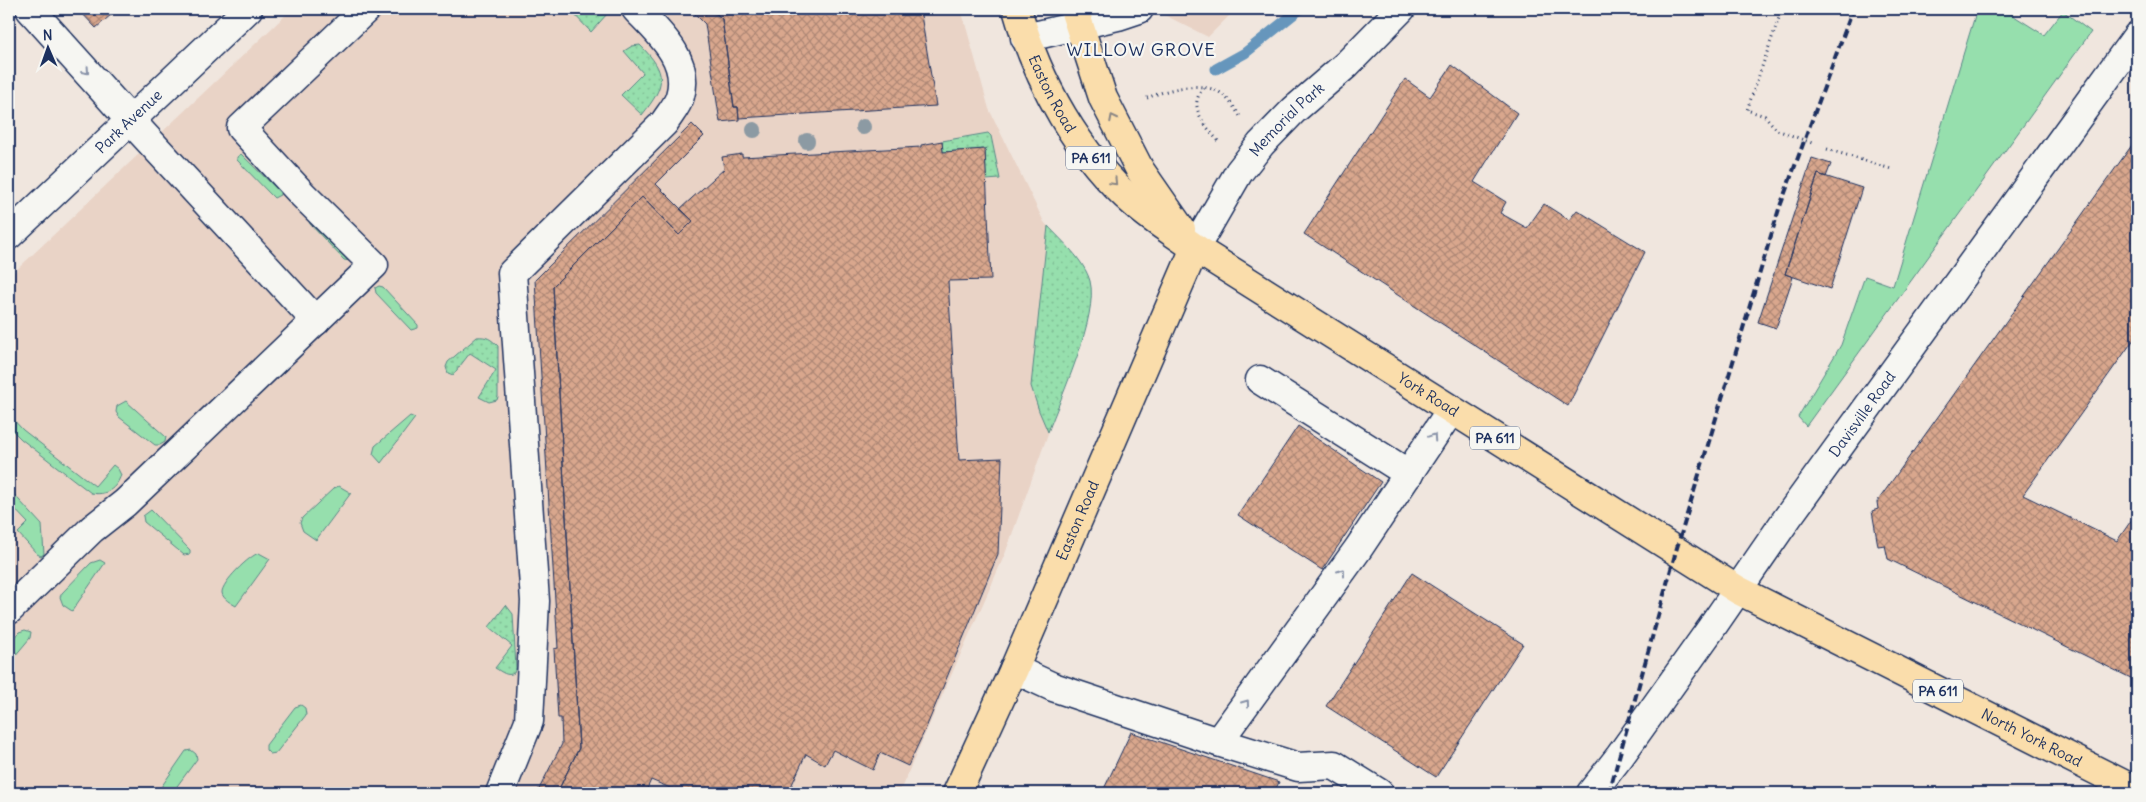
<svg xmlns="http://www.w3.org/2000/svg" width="2146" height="802" font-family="Delius,sans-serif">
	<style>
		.built { fill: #e9d3c6 }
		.green { fill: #96dfad; stroke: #588786 }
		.garden { fill: url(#garden-dots); stroke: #588786 }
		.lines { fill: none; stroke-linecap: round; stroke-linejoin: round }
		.stream { stroke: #6696bc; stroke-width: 11 }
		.building { fill: url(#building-cross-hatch); stroke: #1b2f5e }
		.minor-casing { stroke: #1b2f5e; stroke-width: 31 }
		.major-casing { stroke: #1b2f5e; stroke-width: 31 }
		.highway-casing { stroke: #1b2f5e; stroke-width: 31 }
		.path { stroke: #1b2f5e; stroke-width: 3; stroke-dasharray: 1 4; stroke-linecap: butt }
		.minor { stroke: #f6f6f2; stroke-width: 28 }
		.major { stroke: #faddab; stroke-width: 28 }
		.highway { stroke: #faddab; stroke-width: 28 }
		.rail { stroke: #1b2f5e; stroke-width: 4; stroke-dasharray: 8 4; stroke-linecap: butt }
		.tree { fill: #8c9aa3 }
		.oneway { stroke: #8892a8 }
		.oneway2 { stroke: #8a8684 }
		.labels { text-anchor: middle; stroke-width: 4.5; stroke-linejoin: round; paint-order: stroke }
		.shield { fill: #f6f6f2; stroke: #5d6b8a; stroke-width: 1 }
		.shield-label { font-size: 14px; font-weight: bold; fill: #1b2f5e }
		.street-label { font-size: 15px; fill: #1b2f5e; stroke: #f6f6f2 }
		.quarter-label { font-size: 18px; letter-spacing: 1px; fill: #1b2f5e; stroke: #f6f6f2 }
	</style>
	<defs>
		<pattern id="garden-dots" width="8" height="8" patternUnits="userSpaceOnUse" patternTransform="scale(1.25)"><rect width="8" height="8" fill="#96dfad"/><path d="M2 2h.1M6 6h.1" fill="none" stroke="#81c097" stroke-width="1.8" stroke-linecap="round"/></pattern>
		<pattern id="building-cross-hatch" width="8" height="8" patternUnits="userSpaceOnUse" patternTransform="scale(1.25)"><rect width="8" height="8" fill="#d9a78d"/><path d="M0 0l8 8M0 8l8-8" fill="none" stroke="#af8876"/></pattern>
	</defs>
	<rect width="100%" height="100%" fill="#f0e6de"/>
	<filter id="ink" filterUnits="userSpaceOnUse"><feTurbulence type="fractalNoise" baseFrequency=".02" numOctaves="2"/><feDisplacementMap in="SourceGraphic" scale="10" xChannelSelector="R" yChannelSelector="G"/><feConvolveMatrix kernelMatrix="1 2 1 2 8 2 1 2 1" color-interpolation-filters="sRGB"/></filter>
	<g filter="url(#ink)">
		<path class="built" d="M292 9H961L989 109 1044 222 1080 262 1090 280 1091 298 1084 333 1005 554 899 793H9V277Z
			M1153 9H1236L1208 37Z"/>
		<path class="green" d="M1977 9H2003L2044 35 2063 11 2091 32 1806 426 1798 417 1841 345 1865 276 1893 286Z
			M241 154 280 192V195L274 198 237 160V157Z
			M308 219 352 258 350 261 344 260 310 224Z
			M379 286 383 287 418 325V328L411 330 376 293 375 288Z
			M126 401 166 437 165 442 160 445H155L119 417 116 412 117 406Z
			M9 415 23 430 95 486 113 465 118 469 121 475C116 489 106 496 91 493L21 439 9 427Z
			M410 416 415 418 381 463 373 454 375 446Z
			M339 486 351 493 316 540 303 531 300 523 302 518 334 488Z
			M9 489 42 525 44 554 41 556 37 554 18 533 28 523 9 503Z
			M151 510 190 550V554L184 555 144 522 143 516Z
			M259 553 270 559 236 606C231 603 223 599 222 593 221 583 250 555 259 553Z
			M100 560 105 563 72 611 63 605 60 597 62 593 91 563Z
			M25 630 31 632 30 638 9 663V643L19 632Z
			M301 705 305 708 306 715 276 753 270 754 266 750V745L295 707Z
			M191 750 196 754 197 759 172 793H157L186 751Z"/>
		<path class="garden" d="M569 9H606L607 14 591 32Z
			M640 45C668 73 666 85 642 115L621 95 643 73 624 51 632 46Z
			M988 133 991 136 1000 179 986 180 985 149 943 152 942 141Z
			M1048 226C1062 241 1084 260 1090 281 1099 315 1061 397 1048 432L1039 411 1031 386Z
			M477 337C487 336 491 339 498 346V397L497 400 489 402 479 397 496 370 470 353 453 375 448 373 446 367 448 362Z
			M506 605 513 614 516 668 514 673C507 677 502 672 495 668L512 646 489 627Z"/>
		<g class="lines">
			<path class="stream" d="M1216 69 1245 53 1300 9"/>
		</g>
		<path class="building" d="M78 9H108L112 14 96 28Z
			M108 9H117L112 14Z
			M690 9H711L722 19 734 107H738L739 120 720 122 705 24Z
			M711 9H920L936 106 739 118 738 107H734L722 19Z
			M1452 65 1517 113 1474 182 1506 202 1500 213 1527 228 1544 204 1569 220 1577 210 1645 252 1568 406 1304 234 1405 79 1430 97Z
			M692 124 704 136 656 184 693 221 679 235 642 197 553 286 579 748 557 793H537L562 744 561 718H558L554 649 558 648 535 280Z
			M2137 138V335L2023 495 2117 541 2137 512V681L1888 559 1885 545 1878 546 1872 511 1878 509 1877 502Z
			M942 141 943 152 985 149 991 280 948 281 959 460 1002 458 998 554 926 728 908 766 880 753 873 770 833 750 825 765 806 754 788 793H776L771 791 770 793H682L651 780 645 793H557L579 748 553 286 642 197 679 235 693 221 680 209 724 169 722 157 742 154V157L921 147V145Z
			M1812 158 1831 164 1826 177 1818 174 1785 274 1793 277 1776 328 1758 322Z
			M1818 174 1862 188 1830 289 1785 274Z
			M1298 426 1381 482 1322 570 1238 515Z
			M1412 573 1523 644 1436 777 1326 706Z
			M1131 732 1279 782 1274 793H1102Z"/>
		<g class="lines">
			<defs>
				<g id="minor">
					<path d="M30 9 131 121 316 321"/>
					<path d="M1025 38 1118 16 1139 9"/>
					<path id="s1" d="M9 235 248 9"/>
					<path id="s2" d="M1195 248 1239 172 1261 144 1294 110 1346 65 1401 9"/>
					<path d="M1260 380 1409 474"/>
					<path d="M9 610 92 529 125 503 374 265 303 195 241 128 366 9"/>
					<path d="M1014 669 1053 687 1218 742 1298 767 1334 765 1379 793"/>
					<path d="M1218 742 1358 549 1451 410"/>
					<path d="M500 793 529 721 535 601 512 273 664 123C669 115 678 105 680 96 691 60 658 32 636 9"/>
					<path id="s3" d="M1591 793 1620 756 1710 630 1788 517 2137 36"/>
				</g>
				<g id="major">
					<path id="s4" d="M957 793 1014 669 1195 248"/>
				</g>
				<g id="highway">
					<path id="s5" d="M1017 9C1038 83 1078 155 1136 205 1154 221 1176 234 1195 248L1738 590 2137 791"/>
					<path d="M1074 9 1103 98 1140 170 1181 229"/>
				</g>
			</defs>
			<use href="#minor" class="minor-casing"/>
			<use href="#major" class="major-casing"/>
			<use href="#highway" class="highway-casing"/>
			<path class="path" d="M1782 9 1747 110 1765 116 1777 130 1812 143
				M1204 88C1186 106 1206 126 1218 141
				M1147 98C1166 90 1197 81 1217 91 1227 96 1235 108 1241 118
				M1827 149 1891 169"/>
			<use href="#minor" class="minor"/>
			<use href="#major" class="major"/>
			<use href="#highway" class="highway"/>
			<path class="rail" d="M1609 793 1676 551 1779 209 1853 9"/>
		</g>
		<g class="tree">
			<circle cx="863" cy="127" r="8"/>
			<circle cx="754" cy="130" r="8"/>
			<circle cx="807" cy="141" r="8"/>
		</g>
		<defs><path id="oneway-chevron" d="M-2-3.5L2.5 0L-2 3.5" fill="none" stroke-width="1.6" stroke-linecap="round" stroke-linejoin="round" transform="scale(1.25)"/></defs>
		<g class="oneway">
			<use href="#oneway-chevron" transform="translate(86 71) rotate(48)"/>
			<use href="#oneway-chevron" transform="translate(1433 437) rotate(-56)"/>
			<use href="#oneway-chevron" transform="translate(1342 572) rotate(-54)"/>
			<use href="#oneway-chevron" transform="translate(1246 703) rotate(-54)"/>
		</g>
		<g class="oneway2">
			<use href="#oneway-chevron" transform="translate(1113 118) rotate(-117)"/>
			<use href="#oneway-chevron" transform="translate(1114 182) rotate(46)"/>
		</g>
	</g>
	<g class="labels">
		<g class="shield">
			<rect x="1066" y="146.5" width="50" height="23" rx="4"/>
			<rect x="1470" y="426.5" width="50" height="23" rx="4"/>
			<rect x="1913" y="679.5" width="50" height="23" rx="4"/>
		</g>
		<g class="shield-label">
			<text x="1091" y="163">PA 611</text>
			<text x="1495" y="443">PA 611</text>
			<text x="1938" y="696">PA 611</text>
		</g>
		<g class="street-label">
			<text dy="5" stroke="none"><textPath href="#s5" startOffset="92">Easton Road</textPath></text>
			<text dy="5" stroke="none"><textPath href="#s2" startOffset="159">Memorial Park</textPath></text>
			<text dy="5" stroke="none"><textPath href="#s1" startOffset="165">Park Avenue</textPath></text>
			<text dy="5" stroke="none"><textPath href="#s5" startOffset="581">York Road</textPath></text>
			<text dy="5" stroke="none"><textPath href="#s3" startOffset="466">Davisville Road</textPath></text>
			<text dy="5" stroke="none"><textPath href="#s4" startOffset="298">Easton Road</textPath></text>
			<text dy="5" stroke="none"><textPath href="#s5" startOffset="1276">North York Road</textPath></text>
		</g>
		<g class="quarter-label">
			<text x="1141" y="56">WILLOW GROVE</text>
		</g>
	</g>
	<rect width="2146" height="802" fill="none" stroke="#f6f6f2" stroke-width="30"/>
	<rect x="15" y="15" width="2116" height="772" fill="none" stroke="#1b2f5e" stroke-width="2" filter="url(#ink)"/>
	<g transform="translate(48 48) rotate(358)" stroke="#f6f6f2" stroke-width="4" paint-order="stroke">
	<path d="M0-4L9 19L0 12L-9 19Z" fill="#1b2f5e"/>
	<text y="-8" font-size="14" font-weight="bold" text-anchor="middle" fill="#1b2f5e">N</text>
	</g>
</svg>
